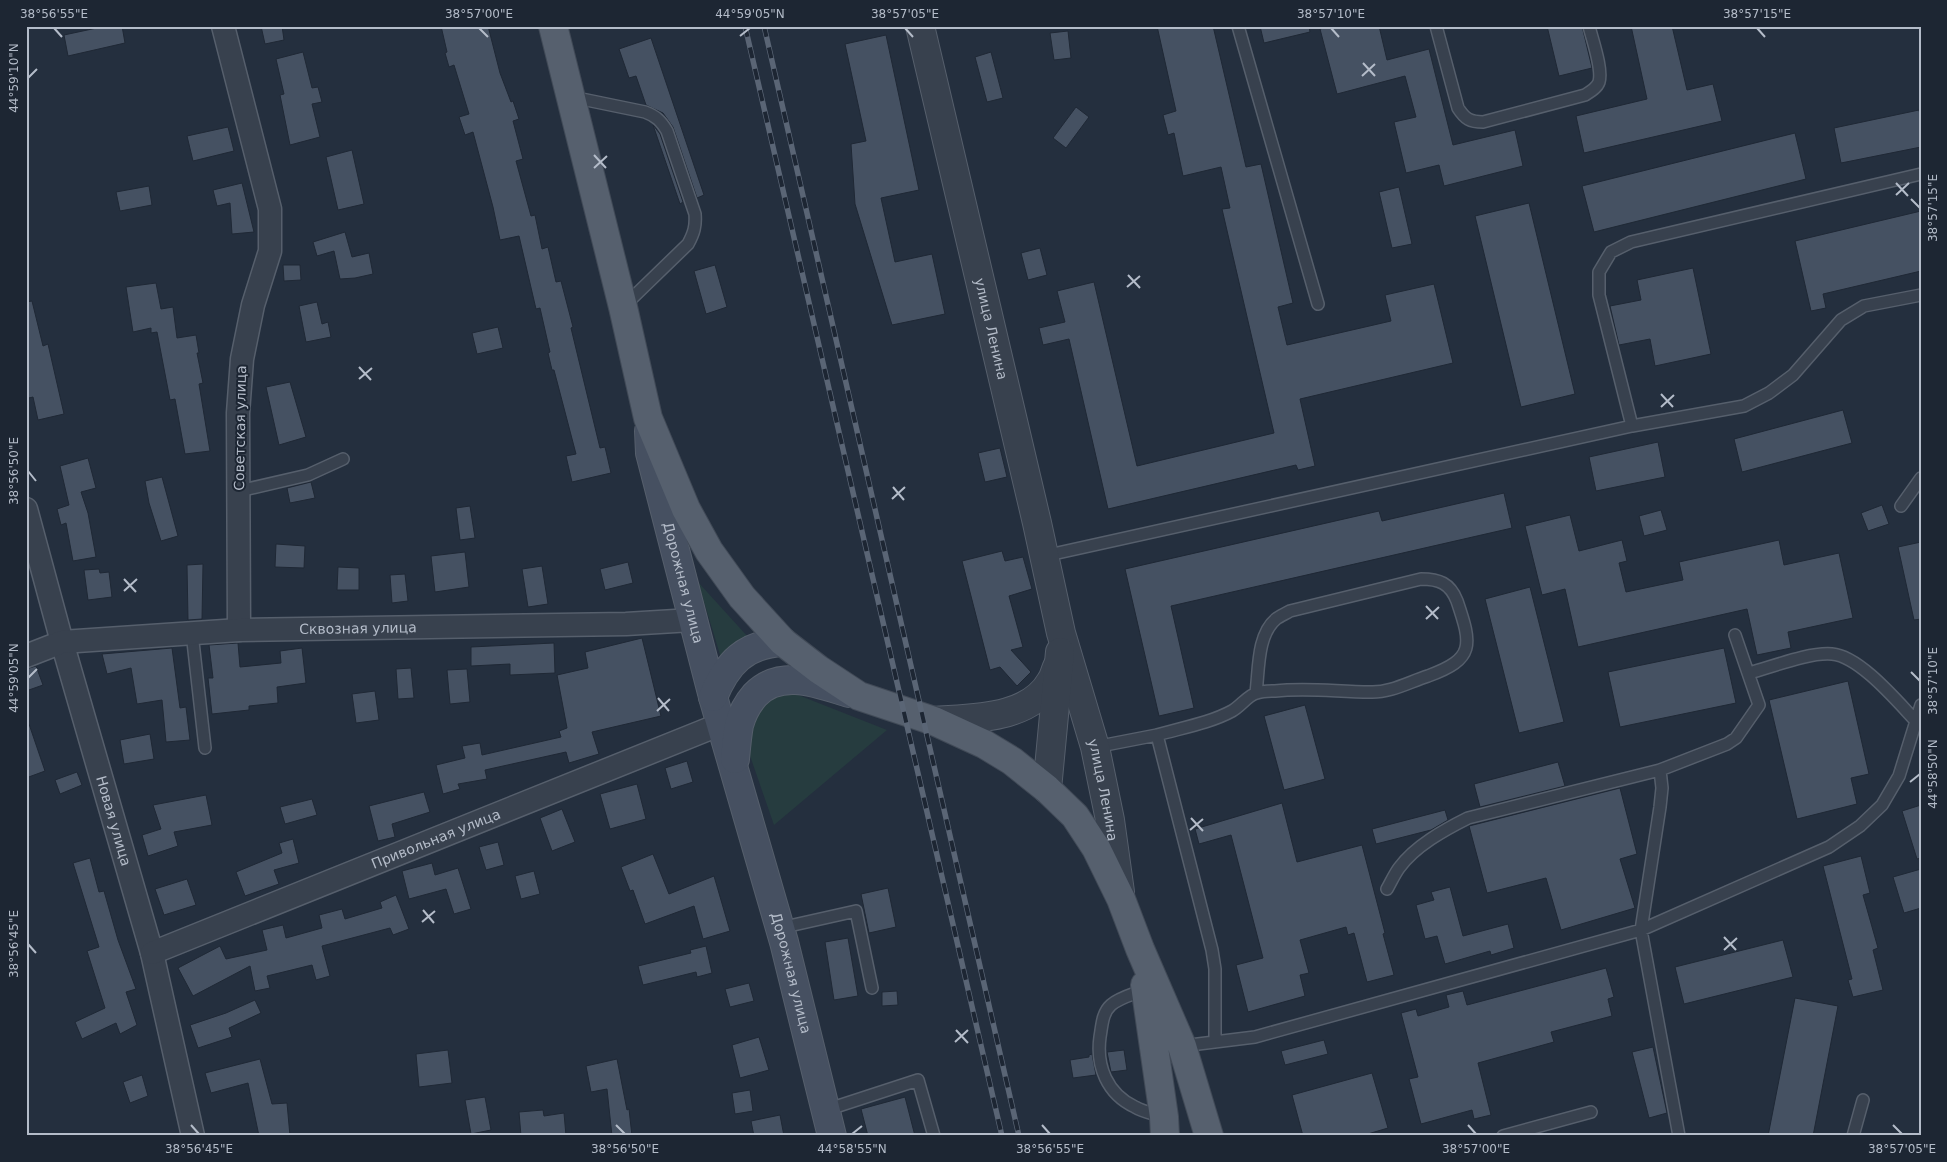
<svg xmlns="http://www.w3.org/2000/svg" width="1947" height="1162" font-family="'DejaVu Sans',sans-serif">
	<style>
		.green { fill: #263c3f }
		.building { fill: #455162; stroke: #1f2835 }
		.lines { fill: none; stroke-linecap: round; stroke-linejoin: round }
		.service-casing { stroke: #565f6c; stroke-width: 14 }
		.minor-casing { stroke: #565f6c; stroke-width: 25 }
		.tertiary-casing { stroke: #565f6c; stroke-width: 30 }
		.secondary-casing { stroke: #565f6c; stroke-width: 30 }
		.primary-casing { stroke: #414a57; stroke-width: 30 }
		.service { stroke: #38414e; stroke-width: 11 }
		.minor { stroke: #38414e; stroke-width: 22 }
		.tertiary { stroke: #38414e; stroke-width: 28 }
		.secondary { stroke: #465061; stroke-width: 28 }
		.primary { stroke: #56606e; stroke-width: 28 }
		.rail-casing { stroke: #5a6575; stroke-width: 5.5 }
		.rail { stroke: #1d2633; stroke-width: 4; stroke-dasharray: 11; stroke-linecap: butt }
		.ticks { fill: none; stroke: #b4bcc9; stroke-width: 2 }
		.labels { text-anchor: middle; stroke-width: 4; stroke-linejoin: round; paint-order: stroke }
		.street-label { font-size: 14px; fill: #b4bcc9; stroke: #1d2633 }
		.neatline { fill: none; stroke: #b4bcc9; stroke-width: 2 }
		.ticks-label { font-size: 12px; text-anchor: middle; fill: #b4bcc9 }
	</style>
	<rect width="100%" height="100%" fill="#242f3e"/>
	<path class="green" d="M698 582 748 637 721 658Z
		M788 691 887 730 774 825 748 750 751 712 768 694Z"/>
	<path class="building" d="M106 26H122L125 43 68 56 64 35Z
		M261 26H282L284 40 265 44Z
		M441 26H488L500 73 511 102 513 101 519 119 513 121 523 159 516 161 531 216 535 215 542 249 548 247 556 282 561 281 573 327 571 328 600 448 605 447 611 473 572 482 566 456 576 454 554 370H552L548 353 550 352 540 308 536 309 519 236 500 240 493 207 473 132 465 135 459 117 469 114 454 65 449 67 445 53 447 52Z
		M1157 26H1213L1246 167 1261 164 1293 303 1278 307 1287 345 1391 321 1385 295 1434 284 1453 363 1300 399 1315 466 1298 470 1296 465 1108 509 1069 339 1043 345 1039 328 1065 322 1057 291 1094 282 1137 466 1274 433 1222 209 1230 208 1221 167 1183 176 1174 133 1168 135 1163 115 1176 111Z
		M1260 26H1309L1310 32 1264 43Z
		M1332 26H1379L1387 60 1429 49 1453 145 1515 130 1523 166 1444 186 1439 165 1406 173 1394 122 1416 117 1405 76 1337 94 1320 29Z
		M1547 26H1582L1592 68 1559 76Z
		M1631 26H1672L1687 90 1713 84 1722 121 1584 153 1576 116 1647 99Z
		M1068 31 1071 58 1054 60 1050 33Z
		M886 35 919 190 881 198 895 262 932 254 945 314 892 325 855 204 851 144 866 141 845 44Z
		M651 38 704 195 697 198 673 127 663 113 646 105 636 76 629 78 619 49Z
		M303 52 312 88 318 87 322 102 312 104 320 137 290 145 280 95 284 94 276 59Z
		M991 52 1003 98 987 102 975 57Z
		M1076 107 1089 117 1066 148 1053 138Z
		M1919 110 1921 119V147L1841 163 1834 128Z
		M653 125 660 134 683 202 680 204Z
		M228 127 234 151 193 161 187 136Z
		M1795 133 1806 179 1594 232 1582 186Z
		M352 150 364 204 338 210 326 157Z
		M242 183 254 232 232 234 230 203 217 206 213 190Z
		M149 186 152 205 120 211 116 192Z
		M1399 187 1412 244 1392 248 1379 192Z
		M1529 203 1575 394 1521 407 1475 216Z
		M1921 211V271L1823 294 1826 308 1811 311 1795 241Z
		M345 232 352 257 369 253 373 274 355 278 340 279 334 251 317 256 313 242Z
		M1040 248 1047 275 1028 280 1021 253Z
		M283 265H300L301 280 284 281Z
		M715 265 727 307 706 314 694 271Z
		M1693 268 1711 354 1655 366 1650 339 1619 345 1610 306 1641 300 1637 280Z
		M156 283 161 309 173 307 177 338 196 335 199 353H197L203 383 199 384 210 451 185 454 175 399 170 400 157 332 151 333V328L133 332 126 287Z
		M32 301 43 346 48 344 64 414 38 420 33 397 29 398 26 389V302Z
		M317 302 322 324 328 322 331 337 306 342 299 306Z
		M498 327 503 348 477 354 472 333Z
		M290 382 306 437 279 445 266 387Z
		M1843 410 1852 443 1742 472 1734 439Z
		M1658 442 1665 477 1596 491 1589 457Z
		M1000 448 1007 477 985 482 978 453Z
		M88 458 96 488 81 492 88 513 96 557 73 561 66 523 61 525 57 509 69 505 60 466Z
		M162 477 178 536 161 541 149 503 145 481Z
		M311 482 315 498 290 503 287 488Z
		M1504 493 1512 528 1171 606 1194 708 1159 716 1125 569 1379 511 1382 521Z
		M1882 505 1889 524 1868 531 1861 513Z
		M470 506 475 538 460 540 456 508Z
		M1661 510 1667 530 1644 536 1639 516Z
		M1570 515 1579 551 1622 540 1627 561 1619 563 1626 592 1683 580 1679 562 1779 540 1784 565 1839 553 1853 618 1788 632 1791 648 1757 655 1747 609 1578 647 1565 589 1542 595 1525 526Z
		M1921 542V619L1914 620 1898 547Z
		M276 544 305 546 304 568 275 567Z
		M1002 551 1005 561 1023 557 1032 589 1009 596 1023 647 1011 650 1031 672 1017 686 1000 667 990 670 962 561Z
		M465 552 469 587 435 592 431 556Z
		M628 562 633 583 605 590 600 569Z
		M203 564 202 619 188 620 187 565Z
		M542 566 548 604 528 607 522 569Z
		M338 567 359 568V590H337Z
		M99 569 100 573 109 572 112 597 88 600 84 570Z
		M405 574 408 601 392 603 390 575Z
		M1530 587 1564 722 1519 733 1485 599Z
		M642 638 661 716 592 732 599 754 569 763 566 752 485 770 487 779 458 784 460 789 443 794 436 765 465 758 462 746 480 743 482 755 561 737 559 731 567 728 557 675 588 668 585 652Z
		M238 643 240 667 281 663 280 651 302 648 306 683 277 687 278 703 249 706V710L212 714 208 678H213L209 645Z
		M554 643 555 673 510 675V664L471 666V647Z
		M172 648 180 708 186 707 190 740 166 742 162 700 137 704 131 668 107 674 102 654Z
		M1724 648 1736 703 1620 727 1608 672Z
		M36 666 43 685 26 691V669Z
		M411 668 414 698 398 699 396 669Z
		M467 669 470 702 450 704 447 670Z
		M1848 681 1869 774 1851 778 1857 804 1797 819 1769 700Z
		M375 691 379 720 356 723 352 694Z
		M1305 705 1325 779 1284 790 1264 716Z
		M29 724 45 771 26 778V725Z
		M150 734 154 759 124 764 120 740Z
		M687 761 693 782 671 789 665 768Z
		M1558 762 1565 786 1480 807 1474 784Z
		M77 772 82 785 60 794 55 780Z
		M637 784 646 819 610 829 600 794Z
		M1620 788 1637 854 1620 859 1635 908 1561 930 1546 878 1487 893 1469 826Z
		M424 792 430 812 392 824 395 837 378 841 369 806Z
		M206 795 212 825 174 832 178 846 148 856 142 835 161 829 153 805Z
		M312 799 317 815 285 824 280 807Z
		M1282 803 1297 862 1362 845 1385 933 1383 934 1394 975 1367 982 1354 933 1348 935 1346 927 1300 940 1309 973 1300 975 1305 996 1248 1012 1236 965 1263 958 1231 835 1199 844 1195 829Z
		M1921 805V858L1917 859 1902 811Z
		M562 809 575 842 552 851 540 818Z
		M1445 810 1448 820 1431 830 1376 844 1372 829Z
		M293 839 299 863 274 870 279 884 245 896 236 872 282 853 279 843Z
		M498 842 504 865 486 870 479 847Z
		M653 854 669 894 714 876 730 931 703 939 694 906 645 924 633 890 630 891 621 867Z
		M1861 856 1870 893 1863 895 1878 948 1873 950 1883 990 1853 997 1848 980 1852 979 1823 866Z
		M90 858 99 892 104 891 118 940 136 989 126 992 137 1025 120 1034 116 1023 82 1039 75 1022 105 1008 87 951 99 947 73 863Z
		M432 863 435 875 458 868 471 909 454 914 446 889 409 899 402 871Z
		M1921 869V908L1904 913 1893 877Z
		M534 871 540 894 521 899 515 876Z
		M187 879 196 905 164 915 155 889Z
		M1450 887 1463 936 1508 924 1514 948 1491 955 1490 951 1445 964 1437 936 1425 939 1416 905 1434 900 1431 892Z
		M888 888 896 927 869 933 861 894Z
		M396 895 409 929 393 935 390 928 322 946 330 976 316 980 312 965 267 976 270 988 255 991 250 966 193 996 178 968 220 946 226 959 267 950 262 930 283 925 286 938 322 928 319 915 342 909 345 919 382 908 380 902Z
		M848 938 858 996 834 1000 825 942Z
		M1783 940 1793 977 1684 1004 1675 967Z
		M706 946 712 973 697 977 696 972 643 985 638 966 691 953 690 950Z
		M1606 968 1614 997 1608 999 1612 1016 1551 1032 1554 1042 1478 1063 1491 1115 1474 1119 1472 1110 1421 1124 1409 1079 1418 1077 1401 1013 1416 1009 1418 1016 1449 1007 1446 995 1463 991 1467 1005Z
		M749 983 754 1001 730 1007 725 989Z
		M897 991 898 1005 882 1006V992Z
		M1795 998 1838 1006 1813 1136H1768Z
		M255 1000 261 1013 229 1028 232 1037 198 1048 190 1025 226 1013Z
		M759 1037 769 1070 740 1078 732 1045Z
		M1324 1040 1328 1054 1285 1065 1281 1051Z
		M1653 1047 1667 1113 1649 1118 1632 1052Z
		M448 1050 452 1083 419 1087 416 1054Z
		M1124 1050 1127 1070 1111 1072 1107 1052Z
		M1092 1054 1096 1075 1073 1078 1070 1060 1089 1057V1055Z
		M260 1059 272 1104 287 1103 290 1136H259L248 1083 211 1093 205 1073Z
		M617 1059 627 1110 629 1109 632 1136H612L607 1089 591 1092 586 1066Z
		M1372 1073 1388 1128 1361 1136H1303L1292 1095Z
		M142 1075 148 1096 130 1103 123 1082Z
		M750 1090 753 1111 735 1114 732 1093Z
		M485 1097 491 1130 471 1134 465 1100Z
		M905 1097 915 1136H868L861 1109Z
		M543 1110 544 1116 564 1113 566 1136H521L519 1112Z
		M780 1115 784 1136H754L751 1121Z"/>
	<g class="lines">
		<defs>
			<path id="service" d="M1238 26 1318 304
				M1436 26 1458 108C1465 119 1470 122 1483 122L1585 95C1590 92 1597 88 1599 82 1603 69 1592 39 1589 26
				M572 97 645 112C656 116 661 121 667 131L695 214C696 226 694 233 688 244L624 306
				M1632 426 1599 295V272L1611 252 1631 242 1921 174
				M239 491 308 475 343 459
				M1901 506 1921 478
				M1044 556 1632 426 1744 406 1769 393 1793 375 1841 320 1864 306 1921 295
				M192 633 205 748
				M1749 673C1772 667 1809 652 1832 654 1859 656 1896 700 1915 720
				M1157 735C1181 728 1210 723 1232 711 1241 706 1248 695 1257 693 1262 691 1270 691 1275 691 1307 687 1338 692 1370 692 1390 693 1409 682 1428 676 1475 659 1472 645 1457 601 1450 583 1439 579 1421 579L1290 611C1285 614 1280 616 1276 619 1257 635 1259 669 1256 693
				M1095 747 1157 735 1212 950 1215 969V1042
				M1387 889C1391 882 1394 875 1399 868 1415 846 1444 830 1468 818L1660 770
				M780 928 856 911 872 988
				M1146 989C1135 994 1120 997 1111 1005 1102 1013 1102 1026 1100 1037 1096 1066 1107 1094 1135 1107 1143 1112 1155 1114 1164 1117
				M1182 1046 1255 1037 1641 930 1829 847 1860 826 1882 805 1899 776 1921 705
				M826 1110 918 1080 934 1136
				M1503 1136 1591 1112
				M1679 1136 1641 930 1660 807 1662 788 1660 770 1727 744 1736 738 1759 705 1735 635
				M1853 1136 1863 1100"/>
			<g id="minor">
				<path d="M223 26 270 209V251L253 305 242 359 238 413 239 630"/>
				<path id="s1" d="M26 509 62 642 152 953 193 1136"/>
				<path id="s2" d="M26 656 62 642 239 630 626 624 692 620"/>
				<path id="s3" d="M152 953 721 724"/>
			</g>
			<g id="tertiary">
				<path id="s4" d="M920 26 1037 523 1061 633 1095 747 1110 820 1120 892"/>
				<path d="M934 721C972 718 1029 720 1051 681 1054 677 1055 671 1057 667"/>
				<path d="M1047 789 1060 652"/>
			</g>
			<g id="secondary">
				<path id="s5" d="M649 431 650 453 713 697 784 942 832 1136"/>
				<path d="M713 697C727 663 745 644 783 642"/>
				<path d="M735 759C736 748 737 736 739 725 742 714 748 703 755 695 781 668 819 684 849 693"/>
			</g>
			<path id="primary" d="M553 26 623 307 648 418 686 509 709 551 742 597 783 642 818 669 859 696 934 721 984 744 1012 761 1047 789 1075 816 1096 848 1121 899 1140 949 1182 1046 1209 1136
				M1145 985 1164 1117 1165 1136"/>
		</defs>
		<use href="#service" class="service-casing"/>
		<use href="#minor" class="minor-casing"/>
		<use href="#tertiary" class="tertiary-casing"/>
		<use href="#secondary" class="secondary-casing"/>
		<use href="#primary" class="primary-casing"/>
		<use href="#service" class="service"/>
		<use href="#minor" class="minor"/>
		<use href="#tertiary" class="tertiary"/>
		<use href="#secondary" class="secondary"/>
		<use href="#primary" class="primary"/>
		<defs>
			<path id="rail" d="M745 26 1002 1136
				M764 26 1019 1136"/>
		</defs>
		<use href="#rail" class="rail-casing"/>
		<use href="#rail" class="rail"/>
	</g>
	<path class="ticks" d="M54 28 62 37M479 28 488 37M905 28 913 37M1331 28 1339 37M1757 28 1765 37M740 36 750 28M1363 63 1375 76M1362 76 1375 64M28 78 37 69M594 155 606 168M594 168 607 156M1896 183 1908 196M1896 195 1909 183M1911 199 1920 208M1128 275 1140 288M1127 287 1140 276M359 367 371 380M359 379 372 368M1661 394 1673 407M1661 407 1674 395M28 471 36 481M893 487 904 500M892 499 905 487M124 579 136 592M124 591 137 579M1426 606 1438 619M1426 619 1439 607M1911 672 1920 681M28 678 37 669M658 698 669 711M657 711 670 699M1910 782 1920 774M1191 818 1203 831M1190 830 1203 819M423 910 434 923M422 922 435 911M1724 937 1736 950M28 944 36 953M1724 950 1737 938M956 1030 968 1043M955 1042 968 1030M191 1125 199 1134M616 1125 625 1134M1042 1125 1050 1134M1468 1125 1476 1134M1893 1125 1902 1134M852 1134 862 1126"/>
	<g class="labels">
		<g class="street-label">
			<text dy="5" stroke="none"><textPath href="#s4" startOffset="311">улица Ленина</textPath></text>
			<text transform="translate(240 428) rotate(-89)" y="5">Советская улица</text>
			<text dy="5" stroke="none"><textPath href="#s5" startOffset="156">Дорожная улица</textPath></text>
			<text dy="5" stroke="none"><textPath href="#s2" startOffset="335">Сквозная улица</textPath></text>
			<text dy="5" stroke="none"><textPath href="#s4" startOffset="786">улица Ленина</textPath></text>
			<text dy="5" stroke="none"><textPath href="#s1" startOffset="324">Новая улица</textPath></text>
			<text dy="5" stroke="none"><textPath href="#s3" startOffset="306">Привольная улица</textPath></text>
			<text dy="5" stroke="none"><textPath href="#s5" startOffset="561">Дорожная улица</textPath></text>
		</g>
	</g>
	<rect width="1947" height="1162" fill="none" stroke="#1d2633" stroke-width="55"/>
	<rect x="28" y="28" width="1892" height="1106" class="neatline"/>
	<g class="ticks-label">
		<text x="54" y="18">38°56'55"E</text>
		<text x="479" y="18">38°57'00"E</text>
		<text x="750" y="18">44°59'05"N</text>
		<text x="905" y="18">38°57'05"E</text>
		<text x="1331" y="18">38°57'10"E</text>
		<text x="1757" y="18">38°57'15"E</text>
		<text transform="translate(14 78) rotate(-90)" y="4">44°59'10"N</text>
		<text transform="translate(1933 208) rotate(-90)" y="4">38°57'15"E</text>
		<text transform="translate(14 471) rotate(-90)" y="4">38°56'50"E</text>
		<text transform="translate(14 678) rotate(-90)" y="4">44°59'05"N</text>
		<text transform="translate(1933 681) rotate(-90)" y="4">38°57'10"E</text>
		<text transform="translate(1933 774) rotate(-90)" y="4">44°58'50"N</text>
		<text transform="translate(14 944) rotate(-90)" y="4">38°56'45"E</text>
		<text x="199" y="1153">38°56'45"E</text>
		<text x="625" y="1153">38°56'50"E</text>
		<text x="852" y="1153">44°58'55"N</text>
		<text x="1050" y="1153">38°56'55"E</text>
		<text x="1476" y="1153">38°57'00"E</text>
		<text x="1902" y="1153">38°57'05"E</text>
	</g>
</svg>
